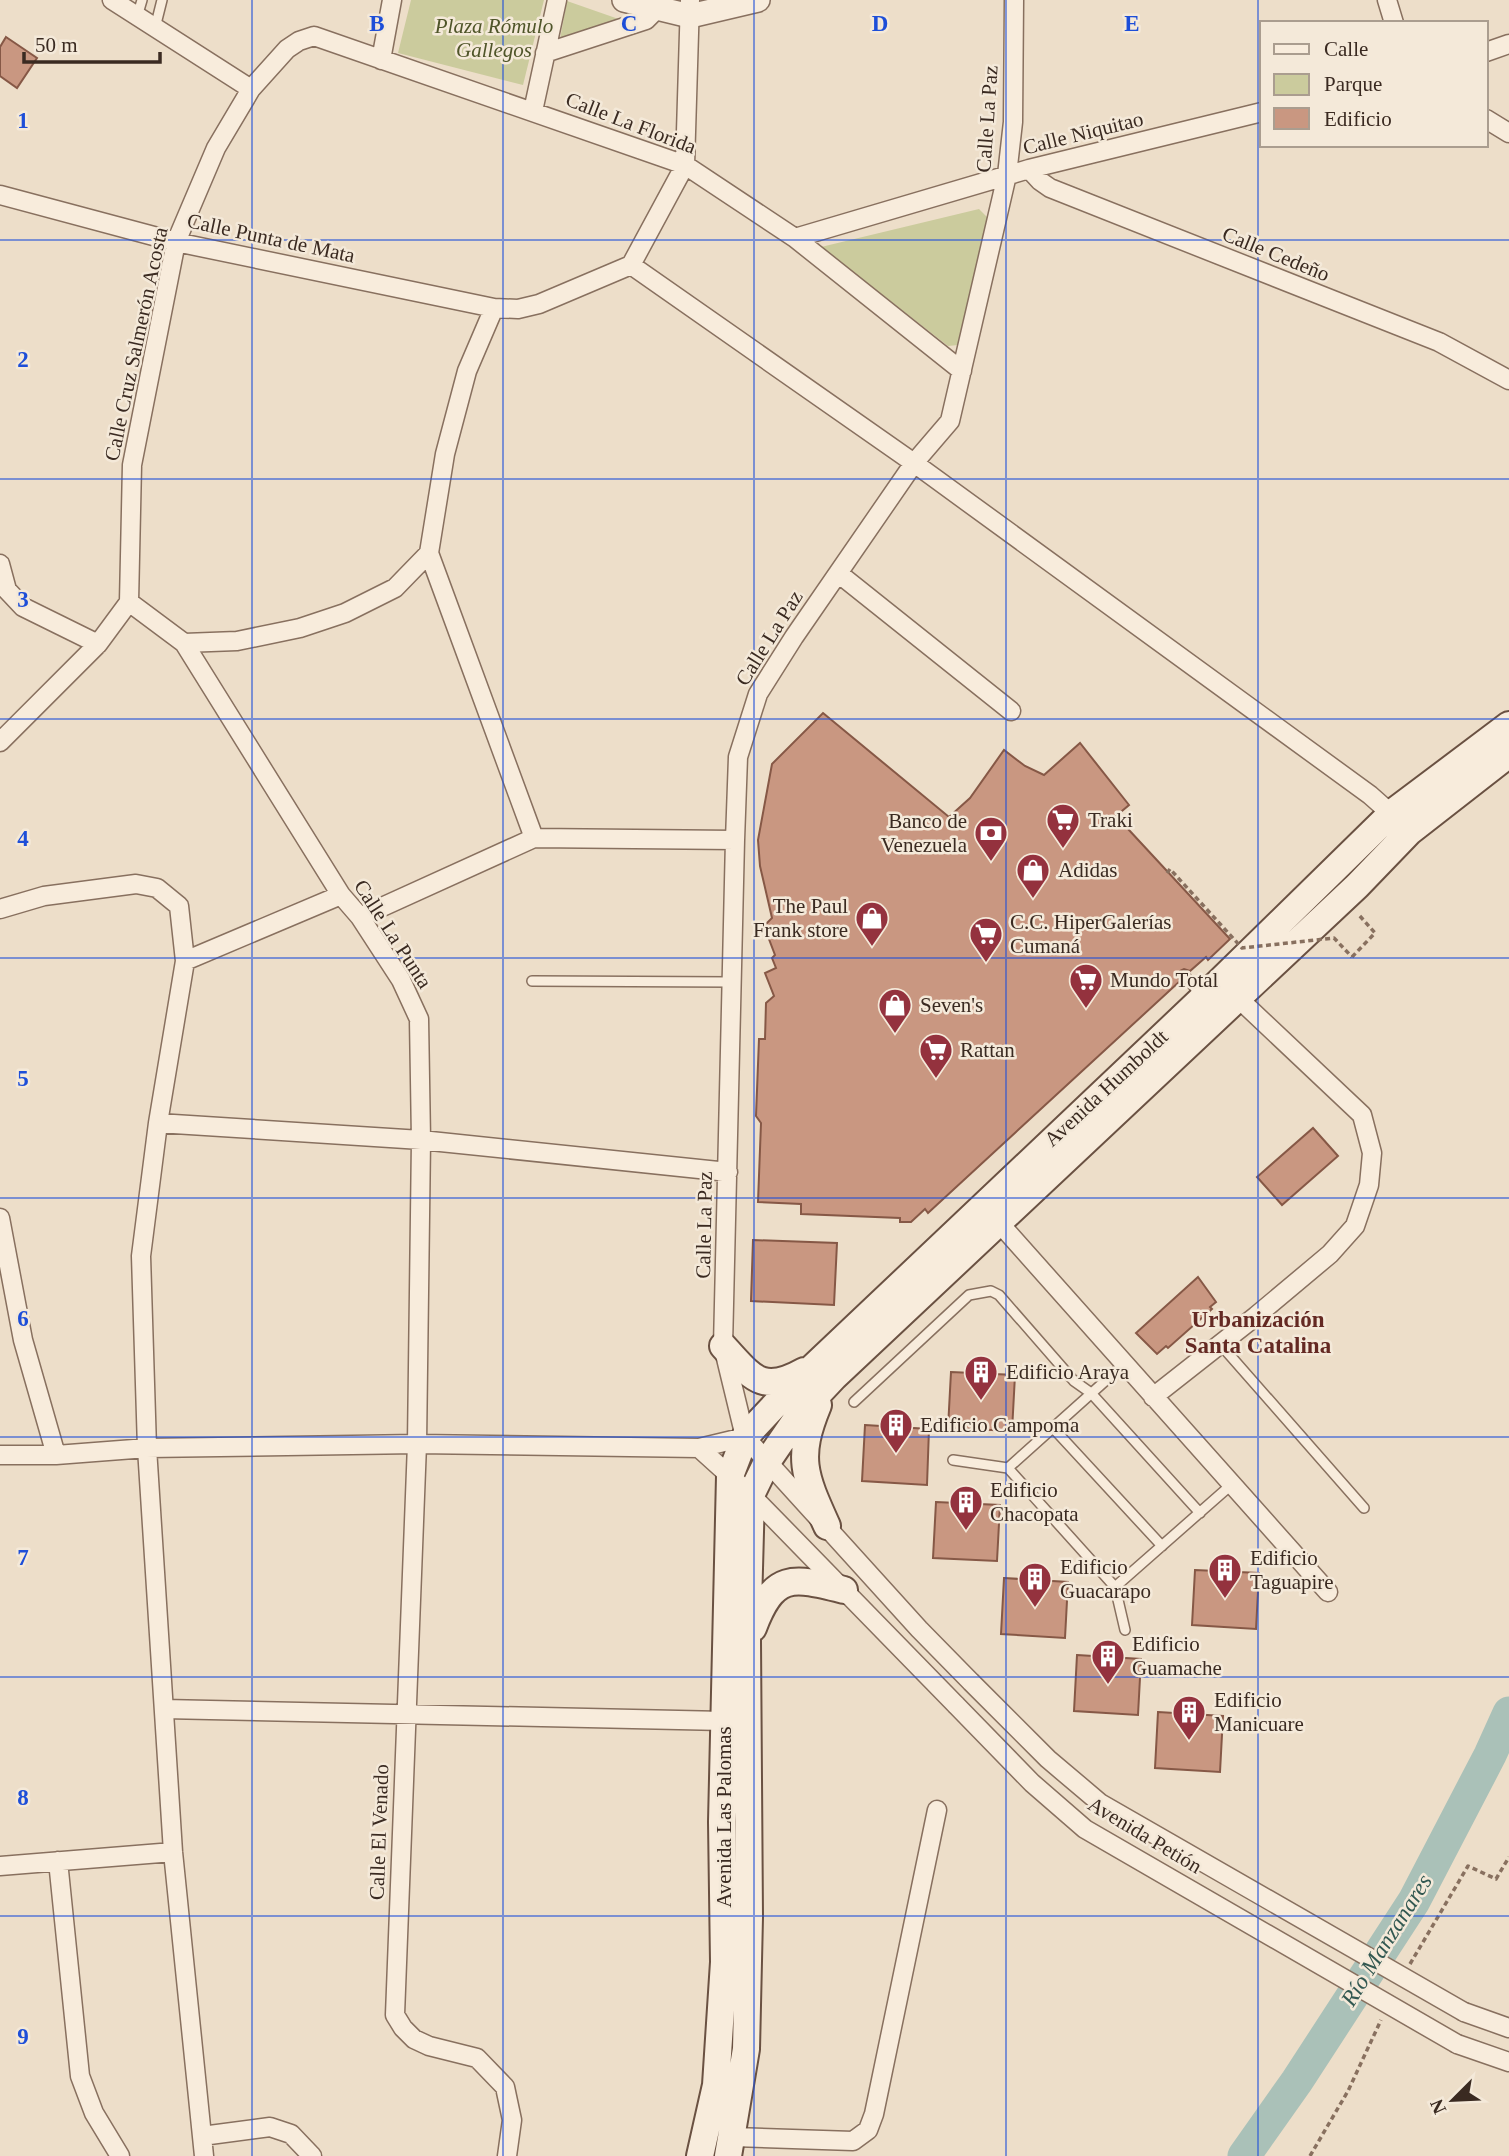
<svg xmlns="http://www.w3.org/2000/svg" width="1509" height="2156" font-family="Georgia,serif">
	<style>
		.green { fill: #cbcb9d }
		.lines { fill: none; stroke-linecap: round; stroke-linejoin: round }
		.river { stroke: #aac1b8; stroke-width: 33 }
		.building { fill: #c99781; stroke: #865846; stroke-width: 2 }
		.service-casing { stroke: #88705f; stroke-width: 12 }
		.minor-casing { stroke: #88705f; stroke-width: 21 }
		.tertiary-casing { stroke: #88705f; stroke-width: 26 }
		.secondary-casing { stroke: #6a5142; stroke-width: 30 }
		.path { stroke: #88705f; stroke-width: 3.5; stroke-dasharray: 5 3.5; stroke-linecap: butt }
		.service { stroke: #f8ecdc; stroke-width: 9 }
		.minor { stroke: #f8ecdc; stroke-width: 18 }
		.tertiary { stroke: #f8ecdc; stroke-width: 23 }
		.secondary { stroke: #f8ecdc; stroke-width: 26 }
		.minor-bridge-casing { stroke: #88705f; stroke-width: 21; stroke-linecap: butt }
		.path-bridge { stroke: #88705f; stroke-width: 3.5; stroke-dasharray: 5 3.5; stroke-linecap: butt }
		.minor-bridge { stroke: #f8ecdc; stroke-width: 18 }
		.grid { fill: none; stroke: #1d4ed8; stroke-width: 2; stroke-opacity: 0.55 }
		.labels { text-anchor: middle; stroke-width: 5; stroke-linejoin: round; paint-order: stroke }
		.park-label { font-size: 21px; font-style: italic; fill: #4f5529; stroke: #f4e9d9 }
		.street-label { font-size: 21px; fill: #3a2a21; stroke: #f4e9d9 }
		.poi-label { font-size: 21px; fill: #3a2a21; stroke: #f4e9d9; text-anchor: start }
		.neighbourhood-label { font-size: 23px; font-weight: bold; fill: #642923; stroke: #f4e9d9 }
		.water-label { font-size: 23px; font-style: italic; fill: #325851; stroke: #f4e9d9 }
		.grid-label { font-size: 23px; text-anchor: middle; font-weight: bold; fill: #1d4ed8; stroke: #f4e9d9; stroke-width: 5; stroke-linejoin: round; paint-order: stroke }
	</style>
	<rect width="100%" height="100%" fill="#eddec9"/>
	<path class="green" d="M411 0H544L523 85 398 53Z
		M567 1 630 23 560 39Z
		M979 209 988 218 958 345 948 346 821 247Z"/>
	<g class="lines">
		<path class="river" d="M1244 2156 1297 2081 1414 1901 1490 1755 1509 1713"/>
	</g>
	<path class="building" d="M6 37 37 58 17 88 0 76V47Z
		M823 713 949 817 970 798 1004 750 1025 766 1044 775 1080 743 1129 805 1116 816 1230 939 1208 960 1206 957 1190 971 1184 969 1180 971 1178 977 1180 981 928 1213 925 1209 911 1222H900V1218L801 1214V1204L758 1202 761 1123 756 1116 759 1039H765L766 1003 774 996 765 973 776 968 772 958 775 955 764 926 772 918 760 866 758 840 772 764Z
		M1313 1128 1338 1156 1282 1205 1257 1177Z
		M753 1240 837 1243 834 1305 751 1301Z
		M1198 1277 1216 1302 1210 1307 1212 1309 1168 1348 1166 1346 1157 1354 1136 1333Z
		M951 1372 1015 1375 1012 1431 948 1428Z
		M865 1425 929 1429 927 1485 862 1481Z
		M936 1502 1000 1505 997 1561 933 1558Z
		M1195 1570 1259 1573 1256 1629 1192 1625Z
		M1004 1578 1068 1582 1065 1638 1001 1634Z
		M1077 1655 1141 1659 1138 1715 1074 1711Z
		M1158 1712 1223 1716 1220 1772 1155 1768Z"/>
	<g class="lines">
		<defs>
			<path id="service" d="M137 17 142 0
				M155 28 162 0
				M1185 976 1202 996
				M532 981 732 982
				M1220 1344 1364 1508
				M854 1402 969 1295 991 1291 999 1295 1074 1381 1091 1393 1200 1513
				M1053 1428 1162 1546
				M953 1460 1008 1468 1115 1587 1125 1630
				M1008 1468 1123 1365
				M1115 1587 1231 1485"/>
			<path id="minor" d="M112 0 251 89
				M1387 0 1394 23
				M1486 52 1509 44
				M545 53 646 20 658 8
				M381 60 392 0
				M533 111 557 0
				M1486 119 1509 133
				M1029 169 1040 181 1050 188 1439 342 1509 380
				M0 195 176 242 494 308
				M795 238 1029 169 1262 112
				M631 265 914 463 1370 795 1397 819
				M0 564 7 590 23 607 98 644
				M838 573 1011 711
				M129 602 184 643 341 895 360 917 401 980 419 1019 421 1140 417 1444 395 2015 403 2028 414 2039 429 2046 477 2058 505 2087 512 2120 507 2156
				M184 643 237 641 300 628 345 613 395 588 429 553
				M0 742 98 644 129 602 132 465 176 242 216 148 251 89 287 49 299 41 314 36 685 165 795 238 962 371
				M534 838 429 553 445 454 467 371 494 308 518 309 539 304 631 265 685 165 690 0
				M0 909 44 896 136 884 157 888 179 906 185 961 158 1123 141 1256 147 1448 173 1852 204 2156
				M360 917 534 838 735 840
				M185 961 341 895
				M158 1123 421 1140 728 1172
				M993 1216 1328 1592
				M0 1218 23 1340 56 1455
				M1153 1397 1256 1316 1330 1254 1355 1226 1369 1185 1372 1153 1362 1115 1238 998
				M699 1448 751 1495 956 1705
				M0 1455H56L147 1448 417 1444 699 1448 745 1437
				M971 1682 919 1629 745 1437 723 1346 735 840 738 757 758 694 794 637 914 463 950 421 1007 175 1013 122 1014 0
				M164 1709 724 1721
				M58 1861 80 2076 94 2113 120 2156
				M0 1866 173 1852
				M1464 2012 1509 2028
				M1457 2044 1509 2062
				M202 2136 270 2127 291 2134 312 2156
				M733 2137 853 2141 868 2130 874 2114 937 1810"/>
			<path id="tertiary" d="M624 0 690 16 758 0"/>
			<path id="secondary" d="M723 1346C752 1377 761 1395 804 1371
				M818 1405C796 1458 804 1475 827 1526
				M753 1628C774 1572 792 1577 844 1590
				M700 2156 716 2085 724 1962 722 1822 730 1476 745 1437 788 1391 1204 997 1392 813 1509 725
				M728 2156 746 2049 749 1917 747 1642 751 1495 767 1462 802 1411 834 1377 1357 886 1409 832 1509 754"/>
		</defs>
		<use href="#service" class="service-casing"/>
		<use href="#minor" class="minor-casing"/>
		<use href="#tertiary" class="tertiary-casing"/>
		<use href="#secondary" class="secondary-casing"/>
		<path class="path" d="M1352 957 1375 933 1359 915
			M1410 1964 1468 1866 1496 1879 1509 1857
			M1310 2156 1348 2091 1381 2020"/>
		<use href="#service" class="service"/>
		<use href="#minor" class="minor"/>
		<use href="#tertiary" class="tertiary"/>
		<use href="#secondary" class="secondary"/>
		<defs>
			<path id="minor-bridge" d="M971 1682 1048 1759 1100 1803 1464 2012
				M956 1705 1032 1783 1085 1829 1457 2044"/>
		</defs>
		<use href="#minor-bridge" class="minor-bridge-casing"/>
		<path class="path-bridge" d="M1167 873 1170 869 1242 948 1334 938 1352 957"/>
		<use href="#minor-bridge" class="minor-bridge"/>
	</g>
	<path class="grid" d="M252 0V2156M503 0V2156M754 0V2156M1006 0V2156M1258 0V2156M0 240H1509M0 479H1509M0 719H1509M0 958H1509M0 1198H1509M0 1437H1509M0 1677H1509M0 1916H1509"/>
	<defs>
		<symbol id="supermarket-pin" viewBox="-11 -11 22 30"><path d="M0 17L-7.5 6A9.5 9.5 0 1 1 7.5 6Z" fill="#94323e" stroke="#f4e9d9"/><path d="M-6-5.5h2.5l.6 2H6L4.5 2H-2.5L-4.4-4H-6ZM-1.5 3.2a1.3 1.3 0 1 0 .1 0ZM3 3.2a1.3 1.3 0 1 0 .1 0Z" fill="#fff"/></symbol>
		<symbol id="bank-pin" viewBox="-11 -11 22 30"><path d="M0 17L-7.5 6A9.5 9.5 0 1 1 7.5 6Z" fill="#94323e" stroke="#f4e9d9"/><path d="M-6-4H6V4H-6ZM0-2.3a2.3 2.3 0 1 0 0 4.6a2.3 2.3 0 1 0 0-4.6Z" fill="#fff"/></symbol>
		<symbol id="shop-pin" viewBox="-11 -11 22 30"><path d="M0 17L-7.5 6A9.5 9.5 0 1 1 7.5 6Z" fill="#94323e" stroke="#f4e9d9"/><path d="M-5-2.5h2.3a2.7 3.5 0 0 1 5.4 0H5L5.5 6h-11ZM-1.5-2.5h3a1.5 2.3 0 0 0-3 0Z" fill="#fff"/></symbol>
		<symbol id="building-pin" viewBox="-11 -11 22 30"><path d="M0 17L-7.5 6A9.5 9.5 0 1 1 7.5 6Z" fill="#94323e" stroke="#f4e9d9"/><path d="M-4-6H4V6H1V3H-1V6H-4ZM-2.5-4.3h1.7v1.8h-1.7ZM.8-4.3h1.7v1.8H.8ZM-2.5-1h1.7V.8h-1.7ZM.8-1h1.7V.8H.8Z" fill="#fff"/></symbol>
	</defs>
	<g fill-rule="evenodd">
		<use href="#supermarket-pin" x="1044" y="801" width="38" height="52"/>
		<use href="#bank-pin" x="972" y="814" width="38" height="52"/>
		<use href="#shop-pin" x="1014" y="851" width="38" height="52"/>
		<use href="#shop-pin" x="853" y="899" width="38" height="52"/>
		<use href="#supermarket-pin" x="967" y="915" width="38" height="52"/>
		<use href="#supermarket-pin" x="1067" y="961" width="38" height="52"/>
		<use href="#shop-pin" x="876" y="986" width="38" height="52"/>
		<use href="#supermarket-pin" x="917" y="1031" width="38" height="52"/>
		<use href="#building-pin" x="962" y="1353" width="38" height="52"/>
		<use href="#building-pin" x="877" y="1406" width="38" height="52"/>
		<use href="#building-pin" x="947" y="1483" width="38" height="52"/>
		<use href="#building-pin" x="1206" y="1551" width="38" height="52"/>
		<use href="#building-pin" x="1016" y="1560" width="38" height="52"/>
		<use href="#building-pin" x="1089" y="1637" width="38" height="52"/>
		<use href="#building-pin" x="1170" y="1693" width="38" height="52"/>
	</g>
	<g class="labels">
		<g class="park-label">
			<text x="494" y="33">Plaza Rómulo<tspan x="494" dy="24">Gallegos</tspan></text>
		</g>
		<g class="street-label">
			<text transform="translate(987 119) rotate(-86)" y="7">Calle La Paz</text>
			<text transform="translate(631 123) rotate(21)" y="7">Calle La Florida</text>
			<text transform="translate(1083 133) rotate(-14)" y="7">Calle Niquitao</text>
			<text transform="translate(271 238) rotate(12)" y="7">Calle Punta de Mata</text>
			<text transform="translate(1276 254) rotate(22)" y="7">Calle Cedeño</text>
			<text transform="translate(136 344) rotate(-78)" y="7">Calle Cruz Salmerón Acosta</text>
			<text transform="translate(769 638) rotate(-58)" y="7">Calle La Paz</text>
			<text transform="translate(393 934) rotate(57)" y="7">Calle La Punta</text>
			<text transform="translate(1106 1088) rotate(-43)" y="7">Avenida Humboldt</text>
			<text transform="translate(704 1225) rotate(-89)" y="7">Calle La Paz</text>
			<text transform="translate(724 1817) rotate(-90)" y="7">Avenida Las Palomas</text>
			<text transform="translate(379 1832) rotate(-88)" y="7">Calle El Venado</text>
			<text transform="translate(1145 1835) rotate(31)" y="7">Avenida Petión</text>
		</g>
		<g class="poi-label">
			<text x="1088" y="827">Traki</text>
			<text x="967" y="828" text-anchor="end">Banco de<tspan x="967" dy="24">Venezuela</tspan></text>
			<text x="1058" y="877">Adidas</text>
			<text x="848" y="913" text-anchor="end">The Paul<tspan x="848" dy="24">Frank store</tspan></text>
			<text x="1010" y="929">C.C. HiperGalerías<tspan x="1010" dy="24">Cumaná</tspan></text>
			<text x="1110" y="987">Mundo Total</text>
			<text x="920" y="1012">Seven's</text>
			<text x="960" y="1057">Rattan</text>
			<text x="1006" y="1379">Edificio Araya</text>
			<text x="920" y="1432">Edificio Campoma</text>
			<text x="990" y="1497">Edificio<tspan x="990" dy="24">Chacopata</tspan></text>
			<text x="1250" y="1565">Edificio<tspan x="1250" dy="24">Taguapire</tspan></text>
			<text x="1060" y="1574">Edificio<tspan x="1060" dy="24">Guacarapo</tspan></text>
			<text x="1132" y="1651">Edificio<tspan x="1132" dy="24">Guamache</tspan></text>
			<text x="1214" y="1707">Edificio<tspan x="1214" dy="24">Manicuare</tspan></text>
		</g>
		<g class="neighbourhood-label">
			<text x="1258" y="1327">Urbanización<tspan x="1258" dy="26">Santa Catalina</tspan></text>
		</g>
		<g class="water-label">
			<text transform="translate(1386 1940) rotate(-58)" y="8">Río Manzanares</text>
		</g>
	</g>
	<g class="grid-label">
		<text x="377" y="31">B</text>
		<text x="629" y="31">C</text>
		<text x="880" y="31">D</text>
		<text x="1132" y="31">E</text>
		<text x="23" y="128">1</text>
		<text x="23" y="367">2</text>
		<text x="23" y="607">3</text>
		<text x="23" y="846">4</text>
		<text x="23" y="1086">5</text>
		<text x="23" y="1326">6</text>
		<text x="23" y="1565">7</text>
		<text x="23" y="1805">8</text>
		<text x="23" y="2044">9</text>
	</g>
	<rect x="1260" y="21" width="228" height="126" fill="#f4e9d9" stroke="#aa9d8f" stroke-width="2"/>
	<rect x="1274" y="44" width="35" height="10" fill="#f8ecdc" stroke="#aa9d8f" stroke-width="2"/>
	<text x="1324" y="56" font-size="21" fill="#3a2a21">Calle</text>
	<rect x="1274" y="74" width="35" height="21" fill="#cbcb9d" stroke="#aa9d8f" stroke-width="2"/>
	<text x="1324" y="91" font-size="21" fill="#3a2a21">Parque</text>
	<rect x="1274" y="108" width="35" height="21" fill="#c99781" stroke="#aa9d8f" stroke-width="2"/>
	<text x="1324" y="126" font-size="21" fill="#3a2a21">Edificio</text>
	<g transform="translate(1453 2100) rotate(246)" stroke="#f4e9d9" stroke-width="5" paint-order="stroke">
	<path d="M0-5L12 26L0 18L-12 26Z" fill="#3a2a21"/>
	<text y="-10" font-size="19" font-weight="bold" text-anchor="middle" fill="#3a2a21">N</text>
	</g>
	<path d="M24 52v10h136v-10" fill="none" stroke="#3a2a21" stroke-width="3.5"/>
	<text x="35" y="52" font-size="21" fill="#3a2a21" stroke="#f4e9d9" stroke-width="5" paint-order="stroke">50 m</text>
</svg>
